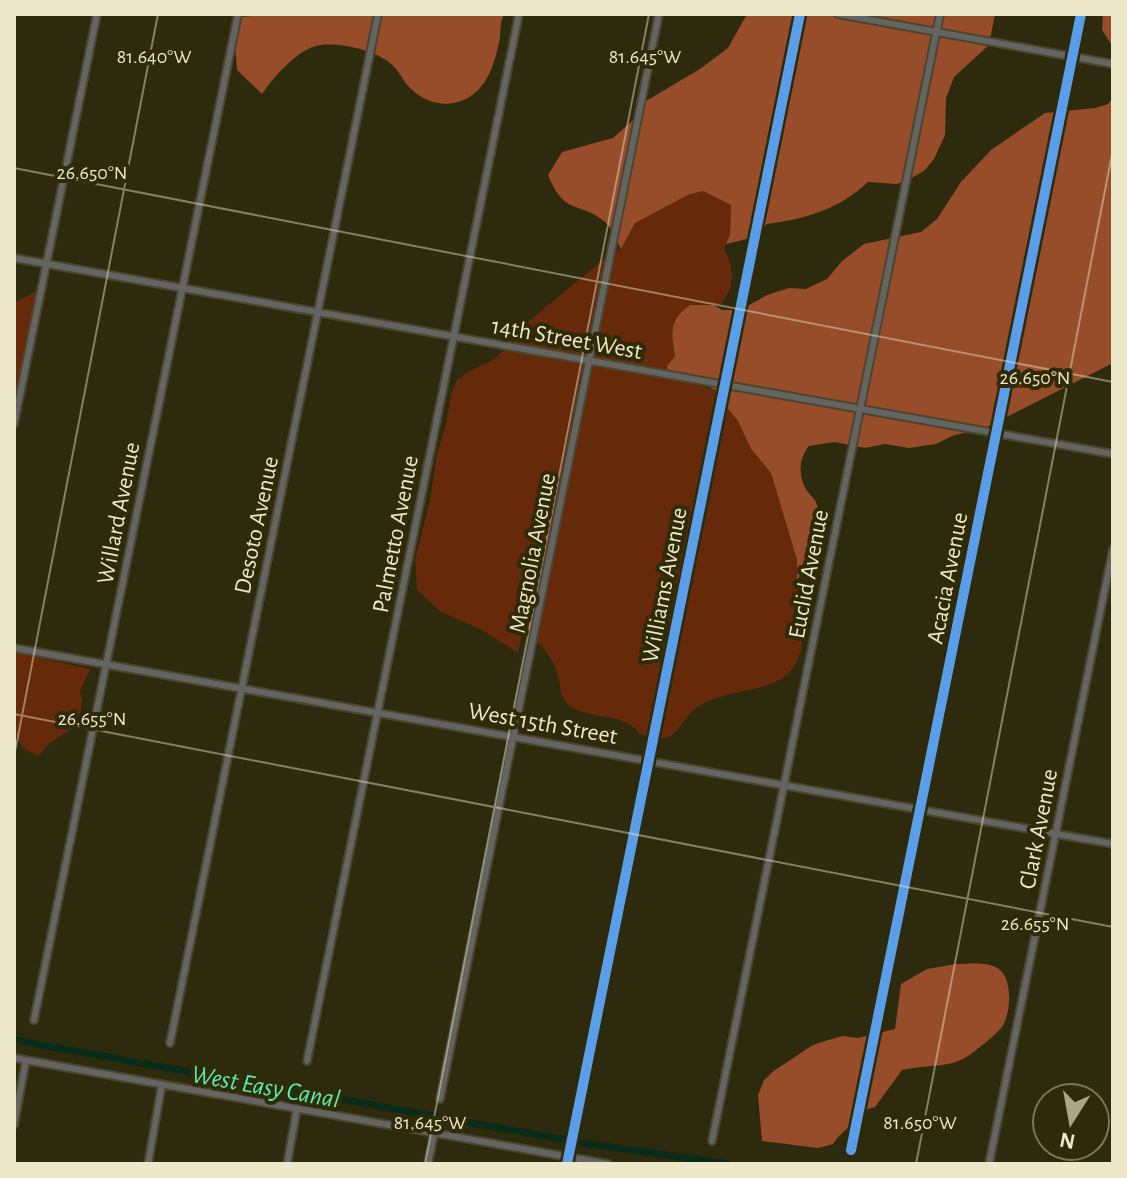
<svg xmlns="http://www.w3.org/2000/svg" width="1127" height="1178" font-family="'Alegreya Sans',sans-serif">
	<style>
		.green { fill: #662a0a }
		.forest { fill: #974c2a }
		.lines { fill: none; stroke-linecap: round; stroke-linejoin: round }
		.canal { stroke: #0b2b1b; stroke-width: 7 }
		.street-casing { stroke: #4a472e; stroke-width: 10 }
		.secondary-casing { stroke: #4a472e; stroke-width: 12 }
		.street { stroke: #646462; stroke-width: 6 }
		.secondary { stroke: #656661; stroke-width: 8 }
		.cycleway-casing { stroke: #2f2b09; stroke-width: 15 }
		.cycleway { stroke: #5a9eea; stroke-width: 10 }
		.ticks { fill: none; stroke: #ece8c9; stroke-width: 2; stroke-opacity: 0.45 }
		.labels { text-anchor: middle; stroke-width: 8; stroke-linejoin: round; paint-order: stroke }
		.street-label { font-size: 24px; fill: #ece8c9; stroke: #2f2b09 }
		.water-label { font-size: 26px; font-style: italic; fill: #58ebad; stroke: #2f2b09 }
		.ticks-label { font-size: 20px; text-anchor: middle; fill: #ece8c9; stroke: #2f2b09; stroke-width: 8; stroke-linejoin: round; paint-order: stroke }
	</style>
	<rect width="100%" height="100%" fill="#2e2a0e"/>
	<path class="green" d="M703 191 731 205 730 235 724 249C735 269 736 286 721 304L690 305 673 343 675 356 692 381 720 393 650 736 640 734C623 710 586 722 567 703 560 696 561 690 559 680 554 659 542 641 522 633L518 653 482 630 441 612 417 590 415 560 430 500 437 454 446 425 451 394 457 380 470 371 493 360 513 342 529 321 604 259 621 249 635 223 688 195Z
		M42 288 14 423V303Z
		M724 404 738 421 751 449 771 473 797 561C796 586 805 609 803 635 799 704 736 679 695 709 686 716 680 729 670 737L658 739Z
		M14 648 27 655 90 669 80 691 82 700 79 724 50 743 38 756 22 747 14 731Z"/>
	<path class="forest" d="M269 14H504C500 22 501 29 500 38 497 54 491 76 480 88 460 110 430 108 410 88 403 81 399 70 391 64 375 50 337 41 316 46 296 51 273 78 262 94L237 70 233 18Z
		M747 14H796L751 238 726 244 730 235 731 205 703 191 688 195 635 223 621 249C617 241 612 228 605 222 579 200 565 217 548 175L562 152 613 138 632 121 646 101 700 69 728 48Z
		M803 14H995L989 45 954 77 946 98 945 135 934 159 925 170 907 181 896 184 868 182C840 209 805 219 767 224L759 234Z
		M1103 14H1113V47L1102 30Z
		M1113 98V363L987 427 952 436 936 444 909 448 885 444 865 448 835 442 809 446C798 459 798 478 808 492 811 496 814 498 816 502 825 522 810 564 797 580V560L771 473 751 449 738 421 724 404 744 308 767 295 789 288 806 289 827 279 842 261 864 244 921 232 937 219 961 182 991 150 1045 113 1095 108 1108 104Z
		M690 305H714L722 310H737L720 393 704 384 668 372 667 366 675 356C671 331 669 320 690 305Z
		M956 964C970 964 987 961 999 969 1013 979 1011 1014 1002 1027 996 1035 972 1054 963 1059 945 1068 922 1065 902 1070L875 1107 865 1110C856 1125 841 1130 833 1144L818 1148 762 1141 758 1095 764 1080 775 1070 813 1045 828 1040 843 1036 858 1038 895 1029 901 984 927 969Z"/>
	<g class="lines">
		<path class="canal" d="M14 1040 566 1140
			M575 1142 728 1164"/>
		<defs>
			<path id="street" d="M838 14 1113 64
				M14 258 1113 454
				M14 424 97 14
				M14 648 1113 844
				M34 1020 238 14
				M170 1043 378 14
				M14 1058 608 1164
				M307 1061 519 14
				M440 1099 659 14
				M14 1125 26 1060
				M712 1141 940 14
				M851 1150 1081 14
				M148 1164 162 1084
				M287 1164 297 1109
				M428 1164 434 1134
				M989 1164 1113 549"/>
			<path id="secondary" d="M567 1164 800 14"/>
		</defs>
		<use href="#street" class="street-casing"/>
		<use href="#secondary" class="secondary-casing"/>
		<use href="#street" class="street"/>
		<use href="#secondary" class="secondary"/>
		<defs>
			<path id="cycleway" d="M851 1150 1081 14
				M567 1164 800 14"/>
		</defs>
		<use href="#cycleway" class="cycleway-casing"/>
		<use href="#cycleway" class="cycleway"/>
	</g>
	<path class="ticks" d="M14 168 1113 382M14 714 1113 927M14 757 158 14M425 1164 649 14M916 1164 1113 149"/>
	<g class="labels">
		<g class="street-label">
			<text transform="translate(567 338) rotate(10)" y="8">14th Street West</text>
			<text transform="translate(118 513) rotate(-79)" y="8">Willard Avenue</text>
			<text transform="translate(256 525) rotate(-78)" y="8">Desoto Avenue</text>
			<text transform="translate(395 534) rotate(-79)" y="8">Palmetto Avenue</text>
			<text transform="translate(532 553) rotate(-79)" y="8">Magnolia Avenue</text>
			<text transform="translate(808 574) rotate(-79)" y="8">Euclid Avenue</text>
			<text transform="translate(947 578) rotate(-79)" y="8">Acacia Avenue</text>
			<text transform="translate(664 585) rotate(-79)" y="8">Williams Avenue</text>
			<text transform="translate(543 723) rotate(10)" y="8">West 15th Street</text>
			<text transform="translate(1038 829) rotate(-79)" y="8">Clark Avenue</text>
		</g>
		<g class="water-label">
			<text transform="translate(266 1086) rotate(10)" y="9">West Easy Canal</text>
		</g>
	</g>
	<g class="ticks-label">
		<text x="154" y="63">81.640°W</text>
		<text x="645" y="63">81.645°W</text>
		<text x="92" y="179">26.650°N</text>
		<text x="1035" y="384">26.650°N</text>
		<text x="92" y="725">26.655°N</text>
		<text x="1035" y="930">26.655°N</text>
		<text x="430" y="1129">81.645°W</text>
		<text x="920" y="1129">81.650°W</text>
	</g>
	<rect width="1127" height="1178" fill="none" stroke="#ece8c9" stroke-width="32"/>
	<g transform="translate(1071 1122) rotate(191)"><circle r="38" fill="#2f2b09" stroke="#7b7756" stroke-width="2"/>
	<path d="M0-6L14 30L0 20L-14 30Z" fill="#aaa688"/>
	<text y="-12" font-size="22" font-weight="bold" text-anchor="middle" fill="#ece8c9">N</text>
	</g>
</svg>
